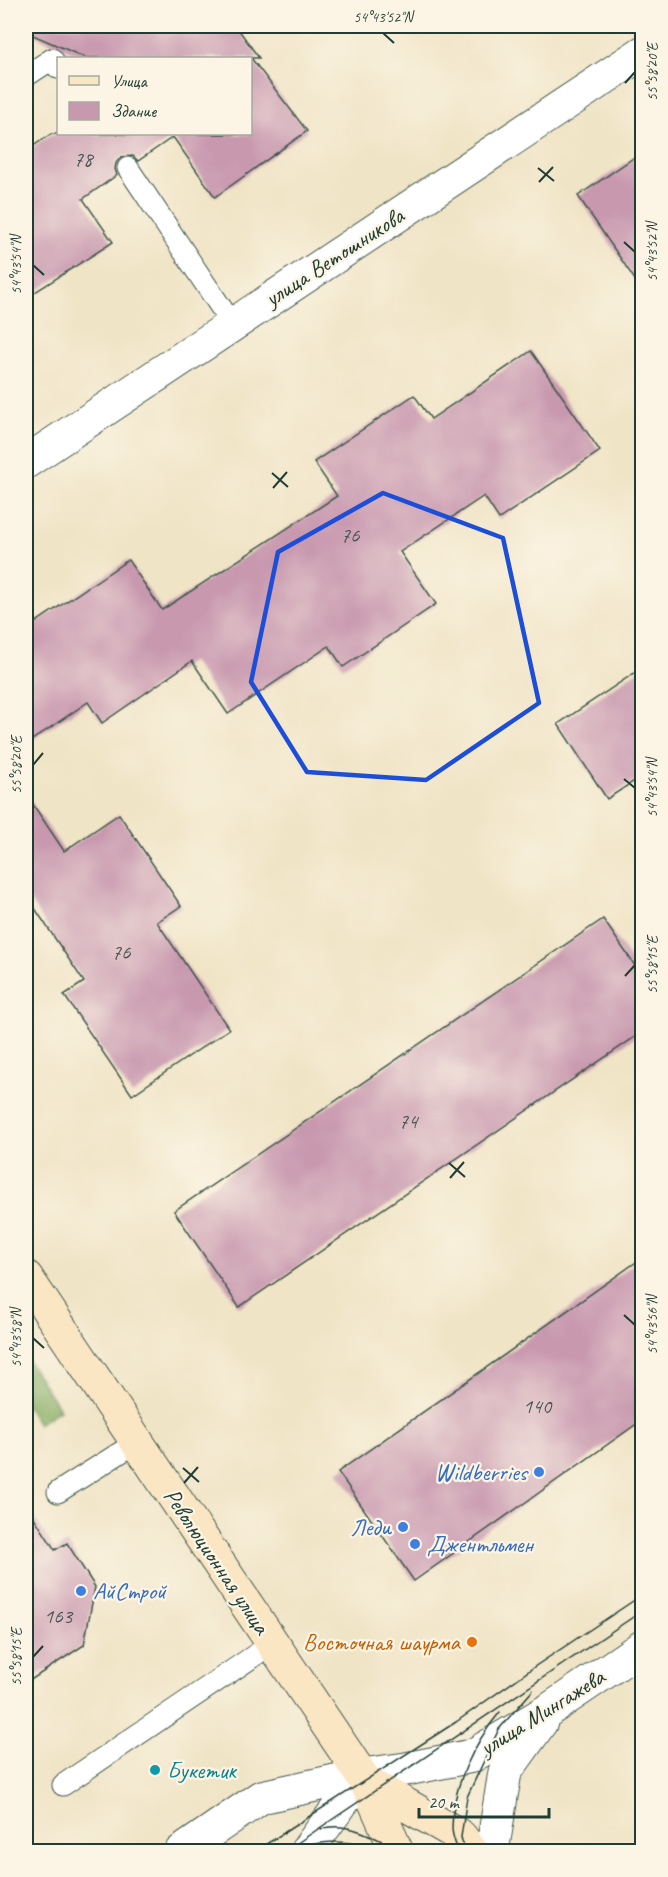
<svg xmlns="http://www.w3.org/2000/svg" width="668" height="1877" font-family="Caveat,sans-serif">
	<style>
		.forest { fill: #84aa60; stroke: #52744a; stroke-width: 1.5 }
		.building { fill: #c898af }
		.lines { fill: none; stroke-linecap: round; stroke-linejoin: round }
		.service-casing { stroke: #3e564a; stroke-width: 23 }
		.minor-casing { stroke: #3e564a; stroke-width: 35 }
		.tertiary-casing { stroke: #3e564a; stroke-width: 35 }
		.secondary-casing { stroke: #3e564a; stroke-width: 35 }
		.service { stroke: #fff; stroke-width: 21 }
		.minor { stroke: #fff; stroke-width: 33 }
		.tertiary { stroke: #fff; stroke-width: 33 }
		.secondary { stroke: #fbe6c4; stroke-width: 33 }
		.tram { stroke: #1f3d34; stroke-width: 1.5 }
		.marked { fill: none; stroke: #1d4ed8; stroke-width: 4.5; stroke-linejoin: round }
		.ticks { fill: none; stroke: #1f3d34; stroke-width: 2 }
		.shop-dot { fill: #3f7fe0; stroke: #fcf5e5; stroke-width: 2 }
		.food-dot { fill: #e8710a; stroke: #fcf5e5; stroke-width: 2 }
		.culture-dot { fill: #0f9aa8; stroke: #fcf5e5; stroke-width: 2 }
		.labels { text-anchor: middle; stroke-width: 4.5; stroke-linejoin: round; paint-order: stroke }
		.number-label { font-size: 21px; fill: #495453 }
		.street-label { font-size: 24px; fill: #1f3d34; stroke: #fcf5e5 }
		.shop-label { font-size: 24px; fill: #366cbe; stroke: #fcf5e5; text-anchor: end }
		.food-label { font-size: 24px; fill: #c56008; stroke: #fcf5e5; text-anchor: end }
		.culture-label { font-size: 24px; fill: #0d838f; stroke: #fcf5e5; text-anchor: start }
		.neatline { fill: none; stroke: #1f3d34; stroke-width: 2 }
		.ticks-label { font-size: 15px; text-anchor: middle; fill: #1f3d34 }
	</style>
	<rect width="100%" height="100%" fill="#fcf5e5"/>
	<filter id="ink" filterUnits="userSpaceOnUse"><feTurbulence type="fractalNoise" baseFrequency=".0167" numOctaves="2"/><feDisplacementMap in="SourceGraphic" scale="12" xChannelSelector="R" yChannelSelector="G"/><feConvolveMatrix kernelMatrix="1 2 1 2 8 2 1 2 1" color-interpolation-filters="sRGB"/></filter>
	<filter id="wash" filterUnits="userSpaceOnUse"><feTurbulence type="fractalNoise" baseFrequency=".008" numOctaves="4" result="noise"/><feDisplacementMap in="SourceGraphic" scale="24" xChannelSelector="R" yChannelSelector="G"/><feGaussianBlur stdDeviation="1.35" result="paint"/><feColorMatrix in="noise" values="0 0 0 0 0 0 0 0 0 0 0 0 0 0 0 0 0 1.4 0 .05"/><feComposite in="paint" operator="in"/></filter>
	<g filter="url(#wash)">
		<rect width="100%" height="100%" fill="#f0e4c6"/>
		<path class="forest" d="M26 1358 60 1410 38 1424 26 1405Z"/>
		<g id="blocks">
			<path class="building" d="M26 26H236L259 58H251L307 131 215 197 173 137 138 161 133 156 121 157 116 163 115 169 117 175 83 199 113 242 26 298V151L51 134H250V58H86L26 32Z
				M642 152V290L578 196Z
				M531 351 600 451 499 519 484 496 400 552 436 604 343 667 329 646 228 714 192 661 102 723 88 702 26 744V629L128 560 162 610 337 496 314 462 414 395 431 419Z
				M642 668V776L607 799 558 724Z
				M26 794 64 851 119 814 181 906 157 922 229 1029 132 1095 64 995 84 982 26 895Z
				M603 919 642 976V1032L239 1307 174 1211Z
				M642 1258V1420L414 1581 338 1472Z
				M26 1505 55 1550 67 1543 95 1587 84 1645 26 1683Z"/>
		</g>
	</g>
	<g filter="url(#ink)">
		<use href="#blocks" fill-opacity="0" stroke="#3e564a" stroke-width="1.5"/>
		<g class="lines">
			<defs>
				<path id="service" d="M26 76 52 59 58 68
					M128 168 232 324
					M58 1492 137 1442
					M63 1785 273 1643"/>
				<path id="minor" d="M26 462 642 53"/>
				<path id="tertiary" d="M181 1852 261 1797 362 1775 406 1769 472 1756 549 1710 642 1647
					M306 1852 362 1775
					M492 1852 505 1772 541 1722"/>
				<path id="secondary" d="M26 1277 366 1782 397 1852
					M366 1782 452 1831 461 1837 472 1852"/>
			</defs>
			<use href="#service" class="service-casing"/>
			<use href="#minor" class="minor-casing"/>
			<use href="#tertiary" class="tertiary-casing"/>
			<use href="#secondary" class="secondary-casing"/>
			<use href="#service" class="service"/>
			<use href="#minor" class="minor"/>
			<use href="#tertiary" class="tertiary"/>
			<use href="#secondary" class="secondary"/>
			<path class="tram" d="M321 1829C347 1820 379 1839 402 1852
				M295 1849C325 1839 354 1839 383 1852
				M464 1849 461 1837 467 1797 499 1729 533 1690
				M254 1852 456 1722 537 1665 642 1595
				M284 1852 642 1611
				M458 1852C456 1844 452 1836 452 1828 452 1787 474 1743 500 1712"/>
		</g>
	</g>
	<path class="marked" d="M383 493 503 538 539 703 426 780 307 772 251 682 278 552Z"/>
	<path class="ticks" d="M383 33 394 43M625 83 635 72M538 168 554 181M539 182 553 167M624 242 635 252M33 265 44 275M272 473 288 487M273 488 287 472M33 765 43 753M624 779 635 788M625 976 635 965M449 1163 465 1177M450 1178 464 1162M624 1315 635 1325M33 1338 44 1348M183 1468 199 1482M184 1483 198 1467M33 1657 43 1646"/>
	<g class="shop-dot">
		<circle cx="539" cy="1472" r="6"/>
		<circle cx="403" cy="1527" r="6"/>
		<circle cx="415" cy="1544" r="6"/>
		<circle cx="81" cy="1591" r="6"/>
	</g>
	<circle class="food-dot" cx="472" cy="1642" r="6"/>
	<circle class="culture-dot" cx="155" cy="1770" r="6"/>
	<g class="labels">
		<g class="number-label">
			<text x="83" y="166">78</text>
			<text x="350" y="542">76</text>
			<text x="121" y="959">76</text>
			<text x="408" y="1128">74</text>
			<text x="537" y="1413">140</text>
			<text x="58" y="1623">163</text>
		</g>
		<g class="street-label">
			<text transform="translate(334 257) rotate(-33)" y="8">улица Ветошникова</text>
			<text transform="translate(217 1561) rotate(56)" y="8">Революционная улица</text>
			<text transform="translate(542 1712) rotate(-32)" y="8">улица Мингажева</text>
		</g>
		<g class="shop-label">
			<text x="527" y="1480">Wildberries</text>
			<text x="391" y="1535">Леди</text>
			<text x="427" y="1552" text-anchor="start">Джентльмен</text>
			<text x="93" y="1599" text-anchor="start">АйСтрой</text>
		</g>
		<g class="food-label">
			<text x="460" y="1650">Восточная шаурма</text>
		</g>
		<g class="culture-label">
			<text x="167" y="1778">Букетик</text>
		</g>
	</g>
	<rect width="668" height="1877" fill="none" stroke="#fcf5e5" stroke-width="66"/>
	<rect x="57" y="57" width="195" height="78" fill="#fcf5e5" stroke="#a4ab9e" stroke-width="1.5"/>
	<rect x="69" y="76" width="30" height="9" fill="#fbe6c4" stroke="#a4ab9e" stroke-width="1.5"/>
	<text x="111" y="87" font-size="18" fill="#1f3d34">Улица</text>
	<rect x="69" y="102" width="30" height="18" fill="#c898af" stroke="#a4ab9e" stroke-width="1.5"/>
	<text x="111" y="117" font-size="18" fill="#1f3d34">Здание</text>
	<path d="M419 1808v9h130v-9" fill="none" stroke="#1f3d34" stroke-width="3"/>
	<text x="428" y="1808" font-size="18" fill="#1f3d34" stroke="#fcf5e5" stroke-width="4.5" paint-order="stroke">20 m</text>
	<rect x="33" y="33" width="602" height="1811" class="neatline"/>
	<g class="ticks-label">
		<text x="383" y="22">54°43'52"N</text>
		<text transform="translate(652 72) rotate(-90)" y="5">55°58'20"E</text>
		<text transform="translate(652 252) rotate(-90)" y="5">54°43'52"N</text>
		<text transform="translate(16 265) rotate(-90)" y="5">54°43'54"N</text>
		<text transform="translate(16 765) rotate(-90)" y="5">55°58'20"E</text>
		<text transform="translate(652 788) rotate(-90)" y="5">54°43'54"N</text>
		<text transform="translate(652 965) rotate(-90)" y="5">55°58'15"E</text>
		<text transform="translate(652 1325) rotate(-90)" y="5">54°43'56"N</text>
		<text transform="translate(16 1338) rotate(-90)" y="5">54°43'58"N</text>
		<text transform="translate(16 1657) rotate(-90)" y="5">55°58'15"E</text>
	</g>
</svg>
